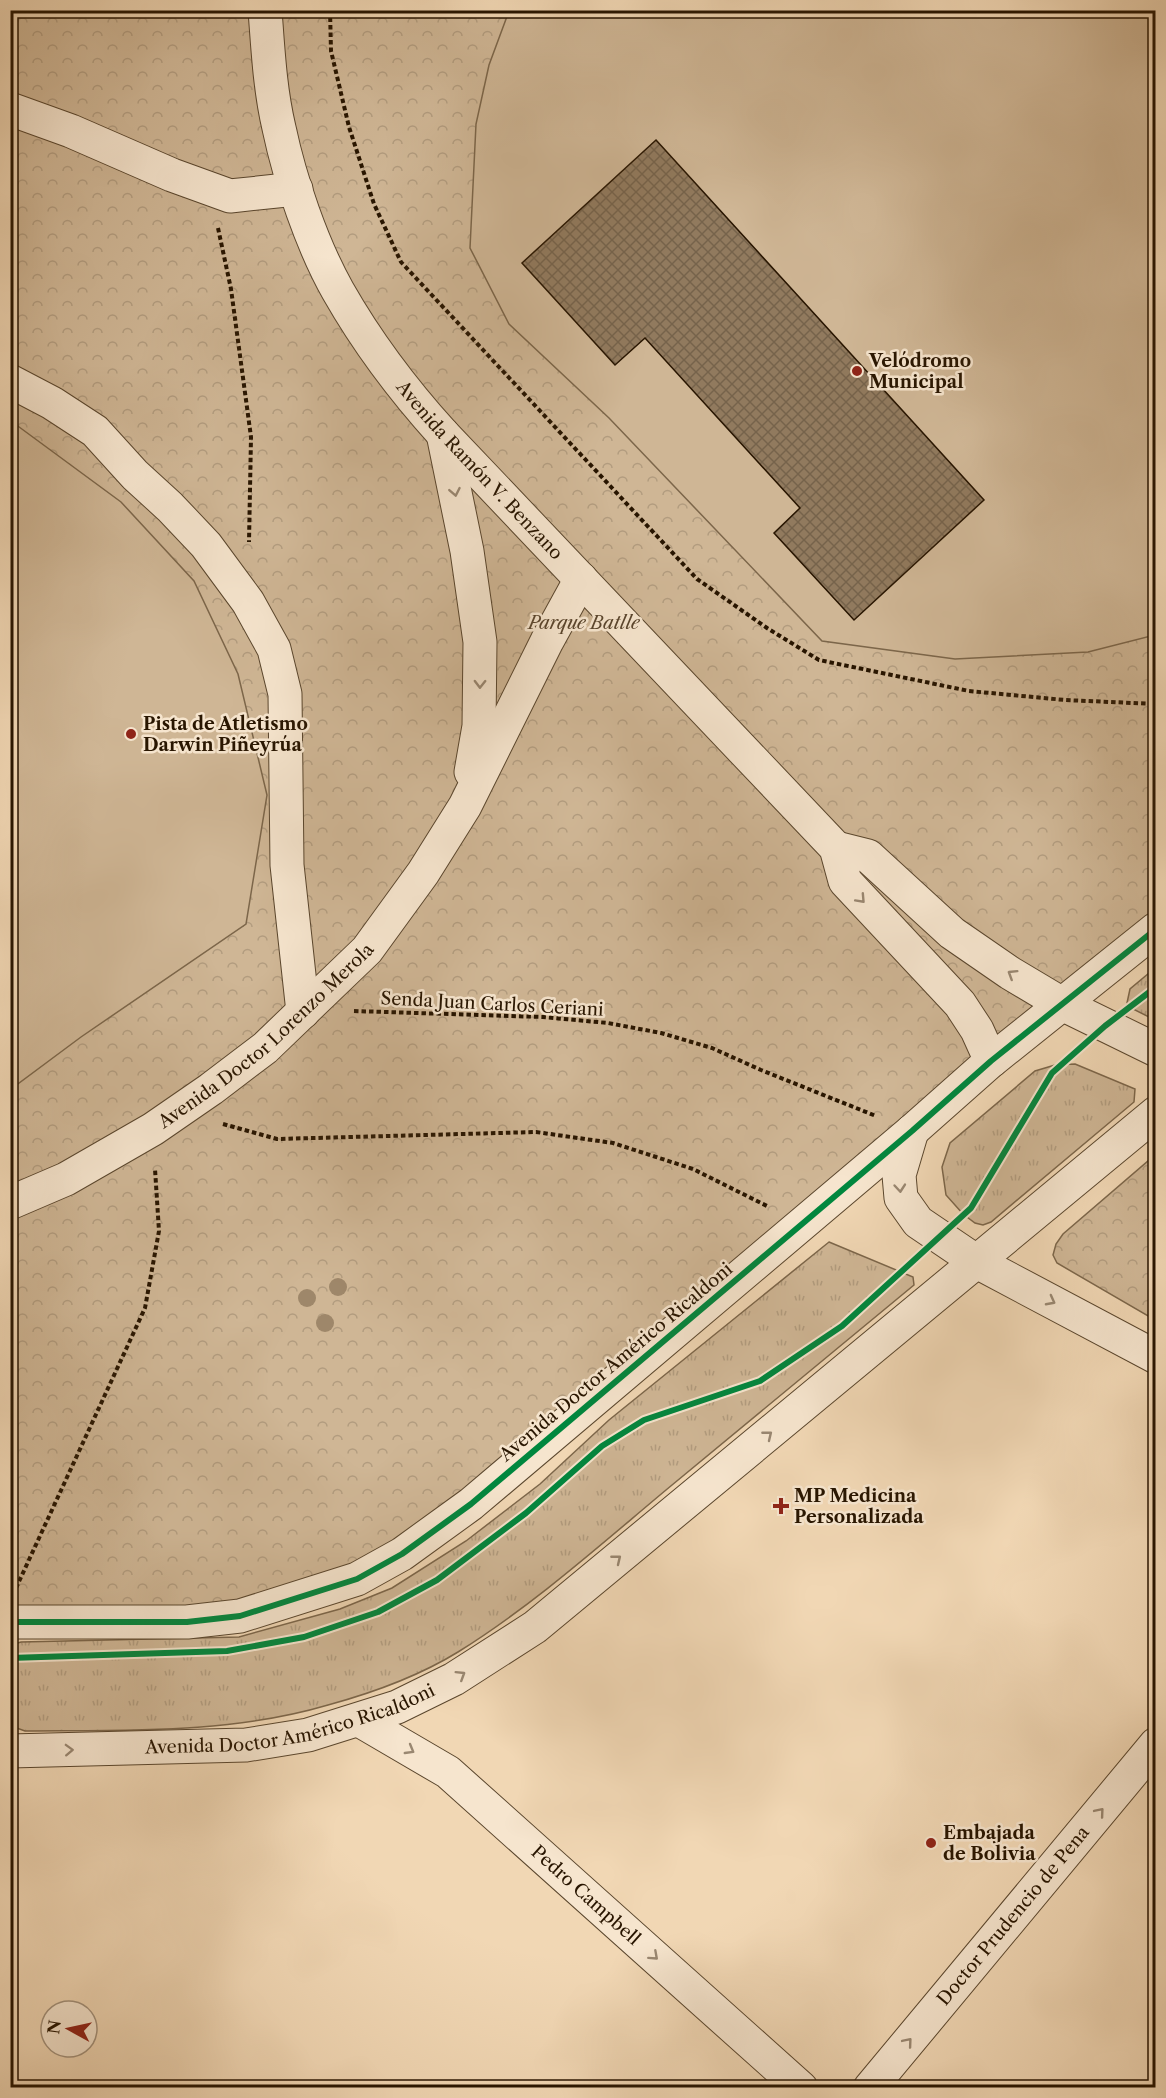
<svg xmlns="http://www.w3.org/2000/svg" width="1166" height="2098" font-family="'Libre Caslon Text',serif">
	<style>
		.grass { fill: url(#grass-tufts); stroke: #7c664a; stroke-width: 1.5 }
		.park { fill: url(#park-crowns); stroke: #7c664a; stroke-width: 1.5 }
		.garden { fill: #cfb695; stroke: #7c664a; stroke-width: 1.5 }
		.building { fill: url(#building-cross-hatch); stroke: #281500; stroke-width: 1.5 }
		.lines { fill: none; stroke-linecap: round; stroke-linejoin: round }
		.minor-casing { stroke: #5a462d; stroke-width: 35 }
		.path { stroke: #281500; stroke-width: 4; stroke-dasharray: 4.5 3; stroke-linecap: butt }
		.minor { stroke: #f6e5ce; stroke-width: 33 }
		.cycleway-casing { stroke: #f6e5ce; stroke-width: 10 }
		.cycleway { stroke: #00873e; stroke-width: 6 }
		.tree { fill: #9e876a }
		.oneway { stroke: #998771 }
		.poi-dot { fill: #8f2418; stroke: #f6e5ce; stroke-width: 2 }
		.labels { text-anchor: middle; stroke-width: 5; stroke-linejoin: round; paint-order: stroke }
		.poi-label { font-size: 18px; font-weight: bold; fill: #281500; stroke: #f6e5ce; text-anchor: start }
		.street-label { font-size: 18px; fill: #281500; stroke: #f6e5ce }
		.park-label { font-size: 18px; font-style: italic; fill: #5a452d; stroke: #f6e5ce }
	</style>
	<defs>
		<pattern id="grass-tufts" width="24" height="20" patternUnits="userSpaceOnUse" patternTransform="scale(1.5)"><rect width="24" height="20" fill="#cfb695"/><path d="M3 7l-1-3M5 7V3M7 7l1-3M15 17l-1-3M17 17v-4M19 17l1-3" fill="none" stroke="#b29c7f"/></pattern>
		<pattern id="park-crowns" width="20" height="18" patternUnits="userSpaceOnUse" patternTransform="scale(1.5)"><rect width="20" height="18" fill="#cfb695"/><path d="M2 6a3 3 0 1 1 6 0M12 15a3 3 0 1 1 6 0" fill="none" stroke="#b29c7f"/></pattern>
		<pattern id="building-cross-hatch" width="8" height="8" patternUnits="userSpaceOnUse" patternTransform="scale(1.5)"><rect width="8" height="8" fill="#917a5e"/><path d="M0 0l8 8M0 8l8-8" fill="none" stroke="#76634b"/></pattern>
	</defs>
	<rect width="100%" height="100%" fill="#f1d7b4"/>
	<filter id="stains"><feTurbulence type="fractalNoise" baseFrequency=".00333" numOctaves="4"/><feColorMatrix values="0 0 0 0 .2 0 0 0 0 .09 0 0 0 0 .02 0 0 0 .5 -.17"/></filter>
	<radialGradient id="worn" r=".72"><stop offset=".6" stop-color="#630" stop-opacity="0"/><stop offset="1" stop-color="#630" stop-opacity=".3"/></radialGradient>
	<path class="grass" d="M1155 968V1020L1129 1007 1127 1003 1130 989Z
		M1075 1064 1135 1089 1134 1102 991 1222 983 1225 975 1223 963 1214 946 1195 942 1167 950 1143 1035 1071 1055 1065Z
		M829 1242 913 1277 914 1285C831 1353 749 1422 666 1490 599 1546 532 1606 458 1652 419 1676 372 1693 328 1705 230 1734 126 1730 25 1731L11 1726V1645L21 1642 239 1637 340 1609 392 1588 466 1541 540 1484 609 1420Z"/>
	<path class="park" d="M10 11H1155V929L471 1504 291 1601 11 1622Z
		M1155 1155V1320L1057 1263 1053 1255 1056 1244 1063 1234Z"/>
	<path class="garden" d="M509 11H1155V635L1088 652 955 659 822 641 609 418 509 324 470 248 476 124 489 65Z
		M11 421 121 502 194 581 238 674 267 795 246 924 81 1037 11 1089Z"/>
	<path class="building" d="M656 140 984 500 854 620 774 533 800 508 645 338 615 365 522 263Z"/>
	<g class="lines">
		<defs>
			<g id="minor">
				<path id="s1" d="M265 10C268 50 270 90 279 128 290 180 312 245 338 291 367 342 404 391 443 434L836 848 845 881 960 1004 977 1030 991 1061"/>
				<path d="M10 109 71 131 172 175 230 196 296 189"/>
				<path d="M10 381 52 403 95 431 135 475 170 507 206 545 248 602 274 649 285 694 287 865 303 1012"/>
				<path d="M443 434 467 551 480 642 479 726 471 772"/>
				<path d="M836 848 868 856 952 933 1010 973 1062 1004 1156 1050"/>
				<path d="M912 1131 899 1175 901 1198 918 1222 977 1262 1156 1357"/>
				<path id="s2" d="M10 1203 66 1179 153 1129 211 1089 265 1048 367 950 423 873 465 806 547 641 581 579"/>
				<path d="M10 1622H187L240 1616 357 1579 402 1554 471 1504 912 1131 991 1061 1156 929"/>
				<path id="s3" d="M359 1720 448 1772 801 2088"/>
				<path id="s4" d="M10 1751 246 1745 308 1735 397 1707 454 1679 535 1627 1156 1113"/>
				<path id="s5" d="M870 2088 1156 1744"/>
			</g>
		</defs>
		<use href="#minor" class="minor-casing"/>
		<path class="path" d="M330 10 331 51 349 127 374 204 401 262 697 579 767 628 819 660 969 691 1065 700 1156 704
			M218 228 231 289 251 437 249 542
			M354 1011 543 1017 608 1023 661 1033 712 1048 761 1070 876 1116
			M223 1124 277 1139 536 1132 613 1143 693 1169 769 1207
			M16 1588 145 1308 159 1231 155 1169"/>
		<use href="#minor" class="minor"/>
		<defs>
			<path id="cycleway" d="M10 1622H187L240 1616 357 1579 402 1554 471 1504 912 1131 991 1061 1156 929
				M10 1658 227 1651 304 1637 378 1612 437 1580 526 1513 602 1446 644 1420 760 1381 842 1326 971 1208 1052 1073 1105 1026 1156 987"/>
		</defs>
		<use href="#cycleway" class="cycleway-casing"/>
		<use href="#cycleway" class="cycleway"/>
	</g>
	<g class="tree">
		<circle cx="338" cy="1287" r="9"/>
		<circle cx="307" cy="1298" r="9"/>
		<circle cx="325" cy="1323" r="9"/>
	</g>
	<defs><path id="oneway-chevron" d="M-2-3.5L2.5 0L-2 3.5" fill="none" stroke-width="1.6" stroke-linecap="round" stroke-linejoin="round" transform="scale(1.5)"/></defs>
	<g class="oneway">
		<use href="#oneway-chevron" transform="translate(455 492) rotate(79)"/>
		<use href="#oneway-chevron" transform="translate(480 684) rotate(91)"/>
		<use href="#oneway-chevron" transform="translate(861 899) rotate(47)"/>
		<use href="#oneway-chevron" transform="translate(1012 974) rotate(-148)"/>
		<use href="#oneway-chevron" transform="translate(900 1188) rotate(85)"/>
		<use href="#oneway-chevron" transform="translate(1051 1301) rotate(28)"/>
		<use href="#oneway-chevron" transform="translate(768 1435) rotate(-39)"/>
		<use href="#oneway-chevron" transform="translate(617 1559) rotate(-39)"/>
		<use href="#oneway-chevron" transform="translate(461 1675) rotate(-32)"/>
		<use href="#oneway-chevron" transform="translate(69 1750) rotate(-2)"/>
		<use href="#oneway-chevron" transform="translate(410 1750) rotate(30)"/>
		<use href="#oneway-chevron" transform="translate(1100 1812) rotate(-50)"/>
		<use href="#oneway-chevron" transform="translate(654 1956) rotate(42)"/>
		<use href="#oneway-chevron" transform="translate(908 2042) rotate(-50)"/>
	</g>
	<g class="poi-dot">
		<circle cx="857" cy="371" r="6"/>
		<circle cx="131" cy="734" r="6"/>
		<path d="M778 1497h6v6h6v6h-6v6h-6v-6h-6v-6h6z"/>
		<circle cx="931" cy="1843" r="6"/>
	</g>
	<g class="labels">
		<g class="poi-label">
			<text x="869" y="367">Velódromo<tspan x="869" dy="21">Municipal</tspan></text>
			<text x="143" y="730">Pista de Atletismo<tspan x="143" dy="21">Darwin Piñeyrúa</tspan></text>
			<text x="794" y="1502">MP Medicina<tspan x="794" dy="21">Personalizada</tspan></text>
			<text x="943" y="1839">Embajada<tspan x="943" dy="21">de Bolivia</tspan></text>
		</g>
		<g class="street-label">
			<text dy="6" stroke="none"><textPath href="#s1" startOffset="522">Avenida Ramón V. Benzano</textPath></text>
			<text transform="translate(492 1004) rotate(3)" y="6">Senda Juan Carlos Ceriani</text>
			<text dy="6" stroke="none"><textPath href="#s2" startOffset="308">Avenida Doctor Lorenzo Merola</textPath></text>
			<text transform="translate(616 1362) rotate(-40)" y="6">Avenida Doctor Américo Ricaldoni</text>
			<text dy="6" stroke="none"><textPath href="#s4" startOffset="284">Avenida Doctor Américo Ricaldoni</textPath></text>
			<text dy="6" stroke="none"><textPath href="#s3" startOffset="288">Pedro Campbell</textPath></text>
			<text dy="6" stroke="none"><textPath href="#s5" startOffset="224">Doctor Prudencio de Pena</textPath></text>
		</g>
		<g class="park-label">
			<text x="584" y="629">Parque Batlle</text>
		</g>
	</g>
	<rect width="1166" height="2098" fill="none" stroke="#f1d7b4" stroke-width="36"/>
	<rect x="12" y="12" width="1142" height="2074" fill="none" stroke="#281500" stroke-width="3"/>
	<rect x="18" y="18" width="1130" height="2062" fill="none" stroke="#281500" stroke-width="1.5"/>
	<g transform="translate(69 2029) rotate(278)"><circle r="28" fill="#f6e5ce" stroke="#a4927c" stroke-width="1.5"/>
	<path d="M0-4.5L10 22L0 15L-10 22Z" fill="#8f2418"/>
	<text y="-9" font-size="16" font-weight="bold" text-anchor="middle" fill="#281500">N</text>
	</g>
	<rect width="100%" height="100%" filter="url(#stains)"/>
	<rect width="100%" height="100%" fill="url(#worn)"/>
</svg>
